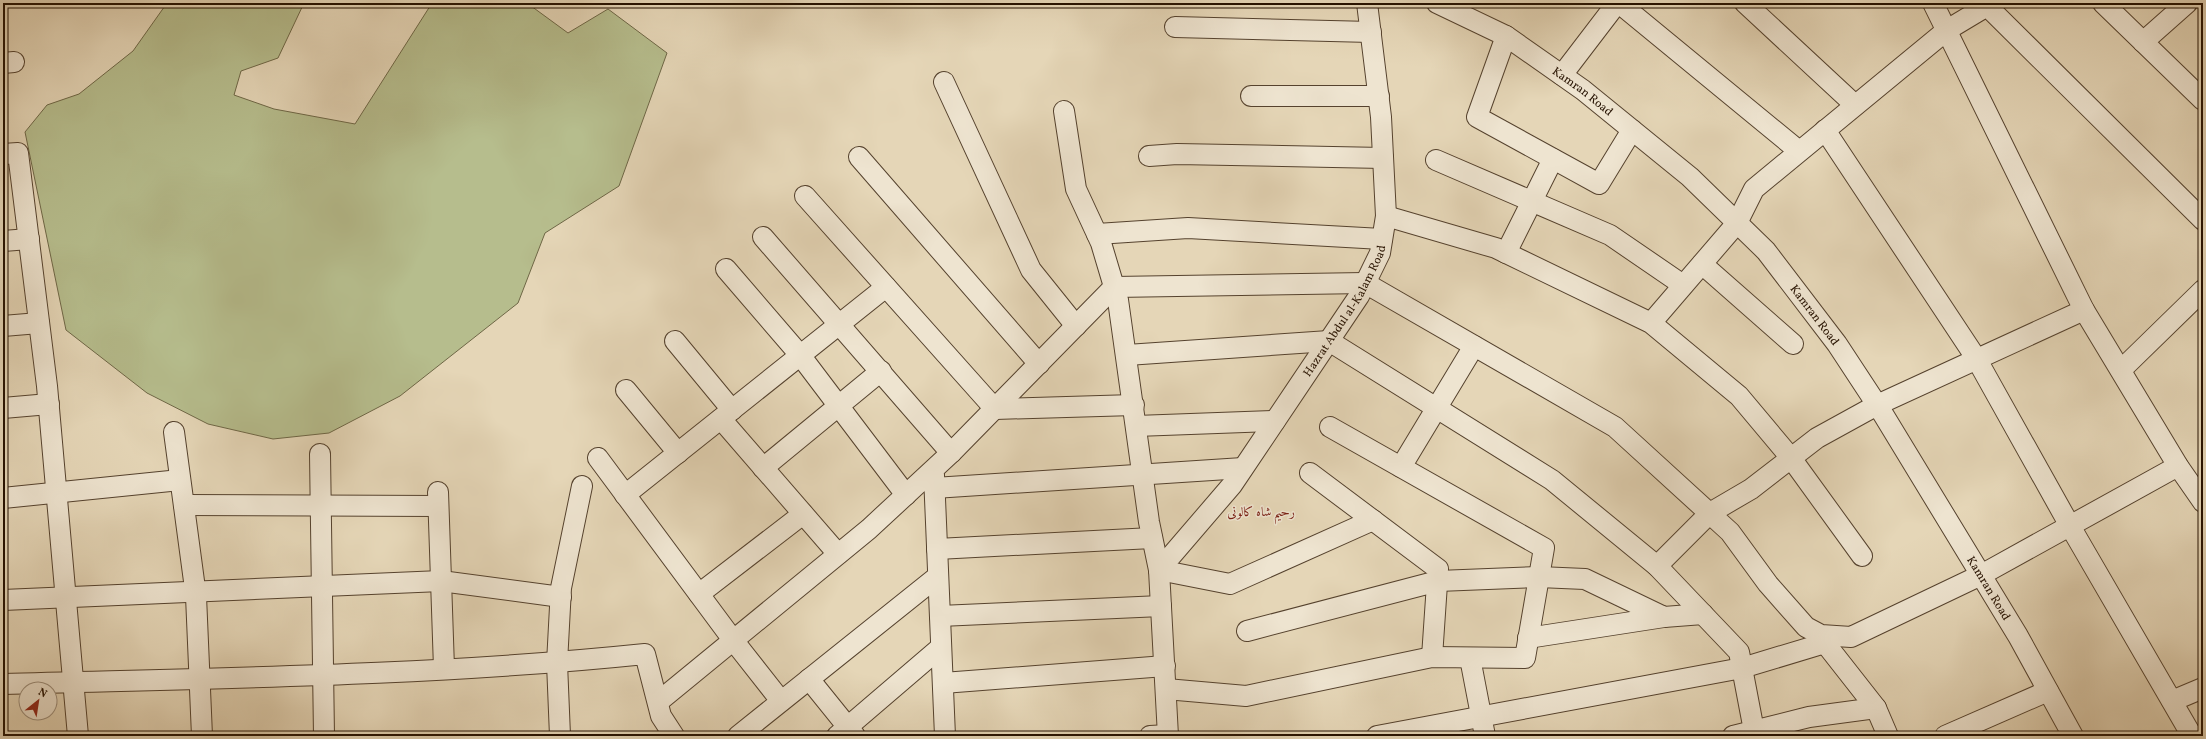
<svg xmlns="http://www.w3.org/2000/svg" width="2206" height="739" font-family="Vollkorn,Amiri,serif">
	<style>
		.green { fill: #b6bd8d; stroke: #6e6746 }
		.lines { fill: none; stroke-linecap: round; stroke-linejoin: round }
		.minor-casing { stroke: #55422e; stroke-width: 22 }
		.minor { stroke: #eee4d0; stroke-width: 20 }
		.labels { text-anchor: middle; stroke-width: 3; stroke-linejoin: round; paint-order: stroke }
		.street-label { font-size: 12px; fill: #251100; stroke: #eee4d0 }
		.neighbourhood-label { font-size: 13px; fill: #7a1f14; stroke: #eee4d0 }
	</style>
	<rect width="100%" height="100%" fill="#e5d6b7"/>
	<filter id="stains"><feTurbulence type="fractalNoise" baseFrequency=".005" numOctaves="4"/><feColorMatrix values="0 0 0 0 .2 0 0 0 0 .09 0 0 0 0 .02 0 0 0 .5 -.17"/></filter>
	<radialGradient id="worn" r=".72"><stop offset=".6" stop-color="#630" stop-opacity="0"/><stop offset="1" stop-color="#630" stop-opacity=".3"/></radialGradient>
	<path class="green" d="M167 3H304L278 58 241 71 234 95 274 109 355 124 432 3H527L568 33 608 9 667 53 619 186 545 233 518 303 400 396 329 433 273 439 208 424 147 393 66 330 25 132 47 105 79 94 133 51Z"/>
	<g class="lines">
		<defs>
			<g id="minor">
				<path id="s1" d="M1437 3 1506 36 1583 90 1690 177 1766 251 1837 344 1883 414 2018 636 2073 736"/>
				<path d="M1619 3 1799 151"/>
				<path d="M1745 3 1855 105"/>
				<path d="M1933 3 2084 310 2178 466 2203 502"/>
				<path d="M2103 3 2203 100"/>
				<path d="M1175 27 1371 32"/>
				<path d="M1506 36 1477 117 1599 184 1632 130"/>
				<path d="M2143 42 2187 3"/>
				<path d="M3 63 14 62"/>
				<path d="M1562 75 1617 3"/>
				<path d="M944 82 1031 270 1076 326"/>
				<path d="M1251 96H1379"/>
				<path d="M1064 111 1076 189 1101 243 1118 300 1149 522 1159 570 1168 736"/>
				<path d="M1825 130 1976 358 2070 526 2192 736"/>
				<path d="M3 154 18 153 47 386 78 736"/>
				<path d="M1149 156 1177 154 1383 158"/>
				<path d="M859 157 1039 364"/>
				<path d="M1436 160 1610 235 1683 285"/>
				<path d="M805 196 995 409 1134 405"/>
				<path d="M1386 216 1496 248 1651 323 1739 396 1791 458 1862 556"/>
				<path d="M1097 234 1188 228 1382 239"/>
				<path d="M763 237 951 453"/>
				<path d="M3 241 29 239"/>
				<path d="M1506 253 1553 159"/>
				<path d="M1702 264 1793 344"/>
				<path d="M726 269 800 355 906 495"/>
				<path d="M1651 323 1737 223 1754 189 1947 30 1987 6 2203 220"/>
				<path d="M3 326 39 323"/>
				<path d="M675 341 732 410"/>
				<path d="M1127 355 1329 341 1552 480 1657 566 1739 652 1755 736"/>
				<path d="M2121 370 2203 290"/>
				<path d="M626 390 678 453"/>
				<path d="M3 408 49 404"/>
				<path d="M721 419 838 554"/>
				<path d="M1136 426 1275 421"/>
				<path d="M174 432 196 596 202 736"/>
				<path d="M320 454 324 736"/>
				<path d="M598 458 733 640 781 701"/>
				<path d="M1401 467 1474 346"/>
				<path d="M763 468 881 371"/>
				<path d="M1310 473 1438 569 1432 657"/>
				<path d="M934 475 945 736"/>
				<path d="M934 488 1243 468"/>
				<path d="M438 492 444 668"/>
				<path d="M625 495 886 287"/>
				<path d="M3 498 180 480"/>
				<path d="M184 505 438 506"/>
				<path d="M937 549 1152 538"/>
				<path d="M1657 566 1710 513 1751 489 1817 438 1877 405 2084 310"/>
				<path id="s2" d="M1159 570 1232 485 1359 296 1380 253 1386 216 1381 117 1367 3"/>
				<path d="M1159 570 1230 584 1373 520"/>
				<path d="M699 594 803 514"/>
				<path d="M3 600 441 581 561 597"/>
				<path d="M940 616 1161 606"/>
				<path d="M1247 631 1438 581 1539 577 1585 579 1664 617 1703 614"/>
				<path d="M1528 638 1664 617"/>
				<path d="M1825 643 1876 708 1888 736"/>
				<path d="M1470 658 1485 736"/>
				<path d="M809 679 855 736"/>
				<path d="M943 683 1165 666"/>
				<path d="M3 684C217 678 432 676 645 654L661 716 674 736"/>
				<path d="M1166 689 1246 696 1432 657 1525 658 1544 548 1330 427"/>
				<path d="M2172 701 2203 688"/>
				<path d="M658 702 869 529 951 453 1114 287 1365 283 1615 427 1730 532 1768 584 1806 627 1821 635 1851 637 1981 575 2178 466"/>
				<path d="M560 736 557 663 561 588 582 486"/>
				<path d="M738 736 938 576"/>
				<path d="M837 736 941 647"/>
				<path d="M1150 736 1168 735"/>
				<path d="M1377 736 1742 668 1825 643 1830 637"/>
				<path d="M1733 736 1809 717 1876 708"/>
				<path d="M1945 736 2048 691"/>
			</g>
		</defs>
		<use href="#minor" class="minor-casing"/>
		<use href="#minor" class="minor"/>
	</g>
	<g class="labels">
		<g class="street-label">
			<text dy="4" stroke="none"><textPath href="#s1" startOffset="171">Kamran Road</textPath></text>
			<text dy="4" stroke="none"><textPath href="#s2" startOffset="320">Hazrat Abdul al-Kalam Road</textPath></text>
			<text dy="4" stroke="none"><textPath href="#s1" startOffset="495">Kamran Road</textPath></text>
			<text dy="4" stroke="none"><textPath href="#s1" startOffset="819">Kamran Road</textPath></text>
		</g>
		<g class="neighbourhood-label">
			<text x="1261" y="516">رحیم شاہ کالونی</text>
		</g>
	</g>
	<rect width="2206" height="739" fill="none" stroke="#e5d6b7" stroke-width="16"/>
	<rect x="4" y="4" width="2198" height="731" fill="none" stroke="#251100" stroke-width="2"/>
	<rect x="8" y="8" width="2190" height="723" fill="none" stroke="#251100"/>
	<g transform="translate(38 701) rotate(30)"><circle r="19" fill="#eee4d0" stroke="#9e907d"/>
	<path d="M0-3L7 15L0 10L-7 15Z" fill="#8f2418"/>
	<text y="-6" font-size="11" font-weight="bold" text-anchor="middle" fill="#251100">N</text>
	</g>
	<rect width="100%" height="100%" filter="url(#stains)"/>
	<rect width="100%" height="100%" fill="url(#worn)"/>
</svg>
